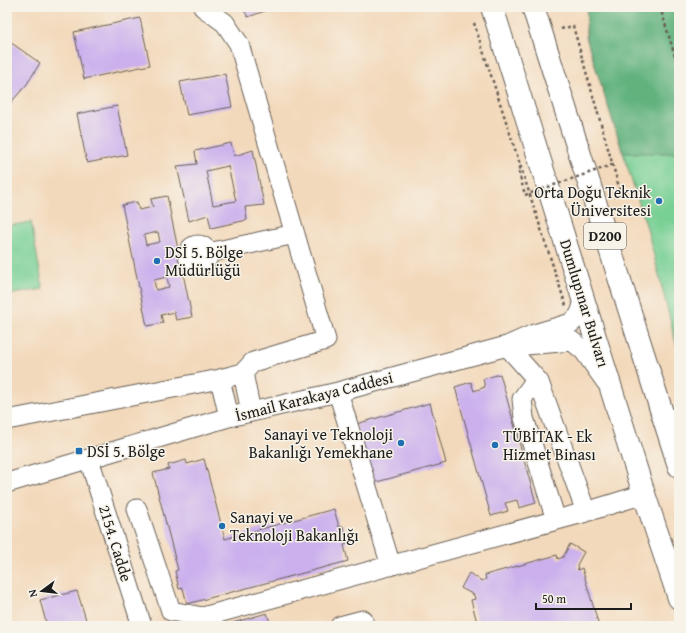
<svg xmlns="http://www.w3.org/2000/svg" width="686" height="633" font-family="'Gentium Book Plus',serif">
	<style>
		.green { fill: #79d095; stroke: #4a7658 }
		.forest { fill: #62b27e; stroke: #3f674d }
		.building { fill: #cbb0ed; fill-rule: evenodd }
		.lines { fill: none; stroke-linecap: round; stroke-linejoin: round }
		.minor-casing { stroke: #675e54; stroke-width: 21 }
		.highway-casing { stroke: #675e54; stroke-width: 24 }
		.path { stroke: #675e54; stroke-width: 2.5; stroke-dasharray: 3 3; stroke-linecap: butt }
		.minor { stroke: #fff; stroke-width: 19 }
		.highway { stroke: #fff; stroke-width: 22 }
		.path-bridge { stroke: #675e54; stroke-width: 2.5; stroke-dasharray: 3 3; stroke-linecap: butt }
		.poi-dot { fill: #1f6fb2; stroke: #f7f3e8; stroke-width: 1.5 }
		.labels { text-anchor: middle; stroke-width: 3; stroke-linejoin: round; paint-order: stroke }
		.shield { fill: #f7f3e8; stroke: #5e5c59; stroke-width: 1 }
		.shield-label { font-size: 15px; font-weight: bold; fill: #1c1c1c }
		.poi-label { font-size: 16px; fill: #1c1c1c; stroke: #f7f3e8; text-anchor: start }
		.street-label { font-size: 16px; fill: #1c1c1c; stroke: #f7f3e8 }
	</style>
	<rect width="100%" height="100%" fill="#f7f3e8"/>
	<filter id="ink" filterUnits="userSpaceOnUse"><feTurbulence type="fractalNoise" baseFrequency=".025" numOctaves="2"/><feDisplacementMap in="SourceGraphic" scale="8" xChannelSelector="R" yChannelSelector="G"/><feConvolveMatrix kernelMatrix="1 2 1 2 8 2 1 2 1" color-interpolation-filters="sRGB"/></filter>
	<filter id="wash" filterUnits="userSpaceOnUse"><feTurbulence type="fractalNoise" baseFrequency=".012" numOctaves="4" result="noise"/><feDisplacementMap in="SourceGraphic" scale="16" xChannelSelector="R" yChannelSelector="G"/><feGaussianBlur stdDeviation="0.9" result="paint"/><feColorMatrix in="noise" values="0 0 0 0 0 0 0 0 0 0 0 0 0 0 0 0 0 1.4 0 .05"/><feComposite in="paint" operator="in"/></filter>
	<g filter="url(#wash)">
		<rect width="100%" height="100%" fill="#f3d9bb"/>
		<path class="green" d="M587 7H679V355L647 228 586 37Z
			M31 222 43 289 7 295V226Z"/>
		<path class="forest" d="M587 7H679V153H623L586 37Z"/>
		<g id="blocks">
			<path class="building" d="M242 7H276L248 17Z
				M140 18 150 65 84 79 74 32Z
				M7 40 40 63 27 84 7 107Z
				M225 74 232 107 187 115 180 82Z
				M117 106 127 155 87 163 77 114Z
				M231 143 234 156 253 150 264 205 245 207 247 220 211 228 208 215 189 221 177 166 197 164 195 151ZM228 166 236 201 213 205 206 171Z
				M167 196 192 317 176 320 174 312 161 315 163 323 147 326 122 205 137 202 139 210 153 207 151 199ZM158 232 160 242 146 245 144 235ZM167 277 169 287 156 290 154 280Z
				M500 374 536 503 519 508 517 500 505 503 508 511 491 516 455 387 471 382 474 391 485 387 483 379Z
				M430 403 446 463 373 483 356 424Z
				M204 459 225 539 334 509 339 527 343 526 347 544 344 545 348 561 187 604 183 588 179 589 175 571 178 570 153 473 169 469 168 465 186 460 187 464Z
				M570 544 584 552 577 565 578 570 582 568 599 626H478L471 600 475 599 474 595 461 588 469 573 482 581 486 579 485 575 557 555 558 559 563 557Z
				M77 591 88 626H47L40 600Z
				M267 613 271 626H222Z"/>
		</g>
	</g>
	<g filter="url(#ink)">
		<use href="#blocks" fill-opacity="0" stroke="#675e54" stroke-width="1"/>
		<g class="lines">
			<defs>
				<path id="minor" d="M188 255a10 10 0 1 1 20 0a10 10 0 1 1-20 0Z
					M208 253 295 234
					M526 345 572 341 584 351 606 382
					M507 346 539 382 532 385 522 399 524 418 556 520
					M243 373 251 412
					M220 379 229 417
					M539 382 586 512
					M338 392 391 566
					M7 420 220 379 243 373 253 362 326 340 239 44 225 23 203 7
					M89 459 142 626
					M7 483 229 417 338 392 507 346 534 334 571 323 579 316 583 305 581 294
					M137 509 171 611 203 617 586 512 644 494
					M340 626 363 620 364 626"/>
				<path id="highway" d="M492 7 644 494 679 598
					M533 7 679 466"/>
			</defs>
			<use href="#minor" class="minor-casing"/>
			<use href="#highway" class="highway-casing"/>
			<path class="path" d="M660 7 679 69
				M474 23 566 306
				M561 29 573 26 621 194 612 197
				M521 168 518 169 525 195"/>
			<use href="#minor" class="minor"/>
			<use href="#highway" class="highway"/>
			<path class="path-bridge" d="M525 195 612 165"/>
		</g>
	</g>
	<g class="poi-dot">
		<circle cx="659" cy="201" r="4"/>
		<circle cx="157" cy="261" r="4"/>
		<circle cx="401" cy="443" r="4"/>
		<circle cx="495" cy="445" r="4"/>
		<rect x="75" y="447" width="8" height="8" rx="2"/>
		<circle cx="222" cy="526" r="4"/>
	</g>
	<g class="labels">
		<rect class="shield" x="584" y="223" width="42" height="26" rx="3"/>
		<g class="shield-label">
			<text x="605" y="241">D200</text>
		</g>
		<g class="poi-label">
			<text x="651" y="198" text-anchor="end">Orta Doğu Teknik<tspan x="651" dy="18">Üniversitesi</tspan></text>
			<text x="165" y="258">DSİ 5. Bölge<tspan x="165" dy="18">Müdürlüğü</tspan></text>
			<text x="393" y="440" text-anchor="end">Sanayi ve Teknoloji<tspan x="393" dy="18">Bakanlığı Yemekhane</tspan></text>
			<text x="503" y="442">TÜBİTAK - Ek<tspan x="503" dy="18">Hizmet Binası</tspan></text>
			<text x="87" y="457">DSİ 5. Bölge</text>
			<text x="230" y="523">Sanayi ve<tspan x="230" dy="18">Teknoloji Bakanlığı</tspan></text>
		</g>
		<g class="street-label">
			<text transform="translate(585 303) rotate(73)" y="6">Dumlupınar Bulvarı</text>
			<text transform="translate(314 396) rotate(-14)" y="6">İsmail Karakaya Caddesi</text>
			<text transform="translate(116 543) rotate(73)" y="6">2154. Cadde</text>
		</g>
	</g>
	<rect width="686" height="633" fill="none" stroke="#f7f3e8" stroke-width="24"/>
	<g transform="translate(42 591) rotate(255)" stroke="#f7f3e8" stroke-width="3" paint-order="stroke">
	<path d="M0-3L7 15L0 10L-7 15Z" fill="#1c1c1c"/>
	<text y="-6" font-size="11" font-weight="bold" text-anchor="middle" fill="#1c1c1c">N</text>
	</g>
	<path d="M536 603v6h95v-6" fill="none" stroke="#1c1c1c" stroke-width="2"/>
	<text x="542" y="603" font-size="12" fill="#1c1c1c" stroke="#f7f3e8" stroke-width="3" paint-order="stroke">50 m</text>
</svg>
